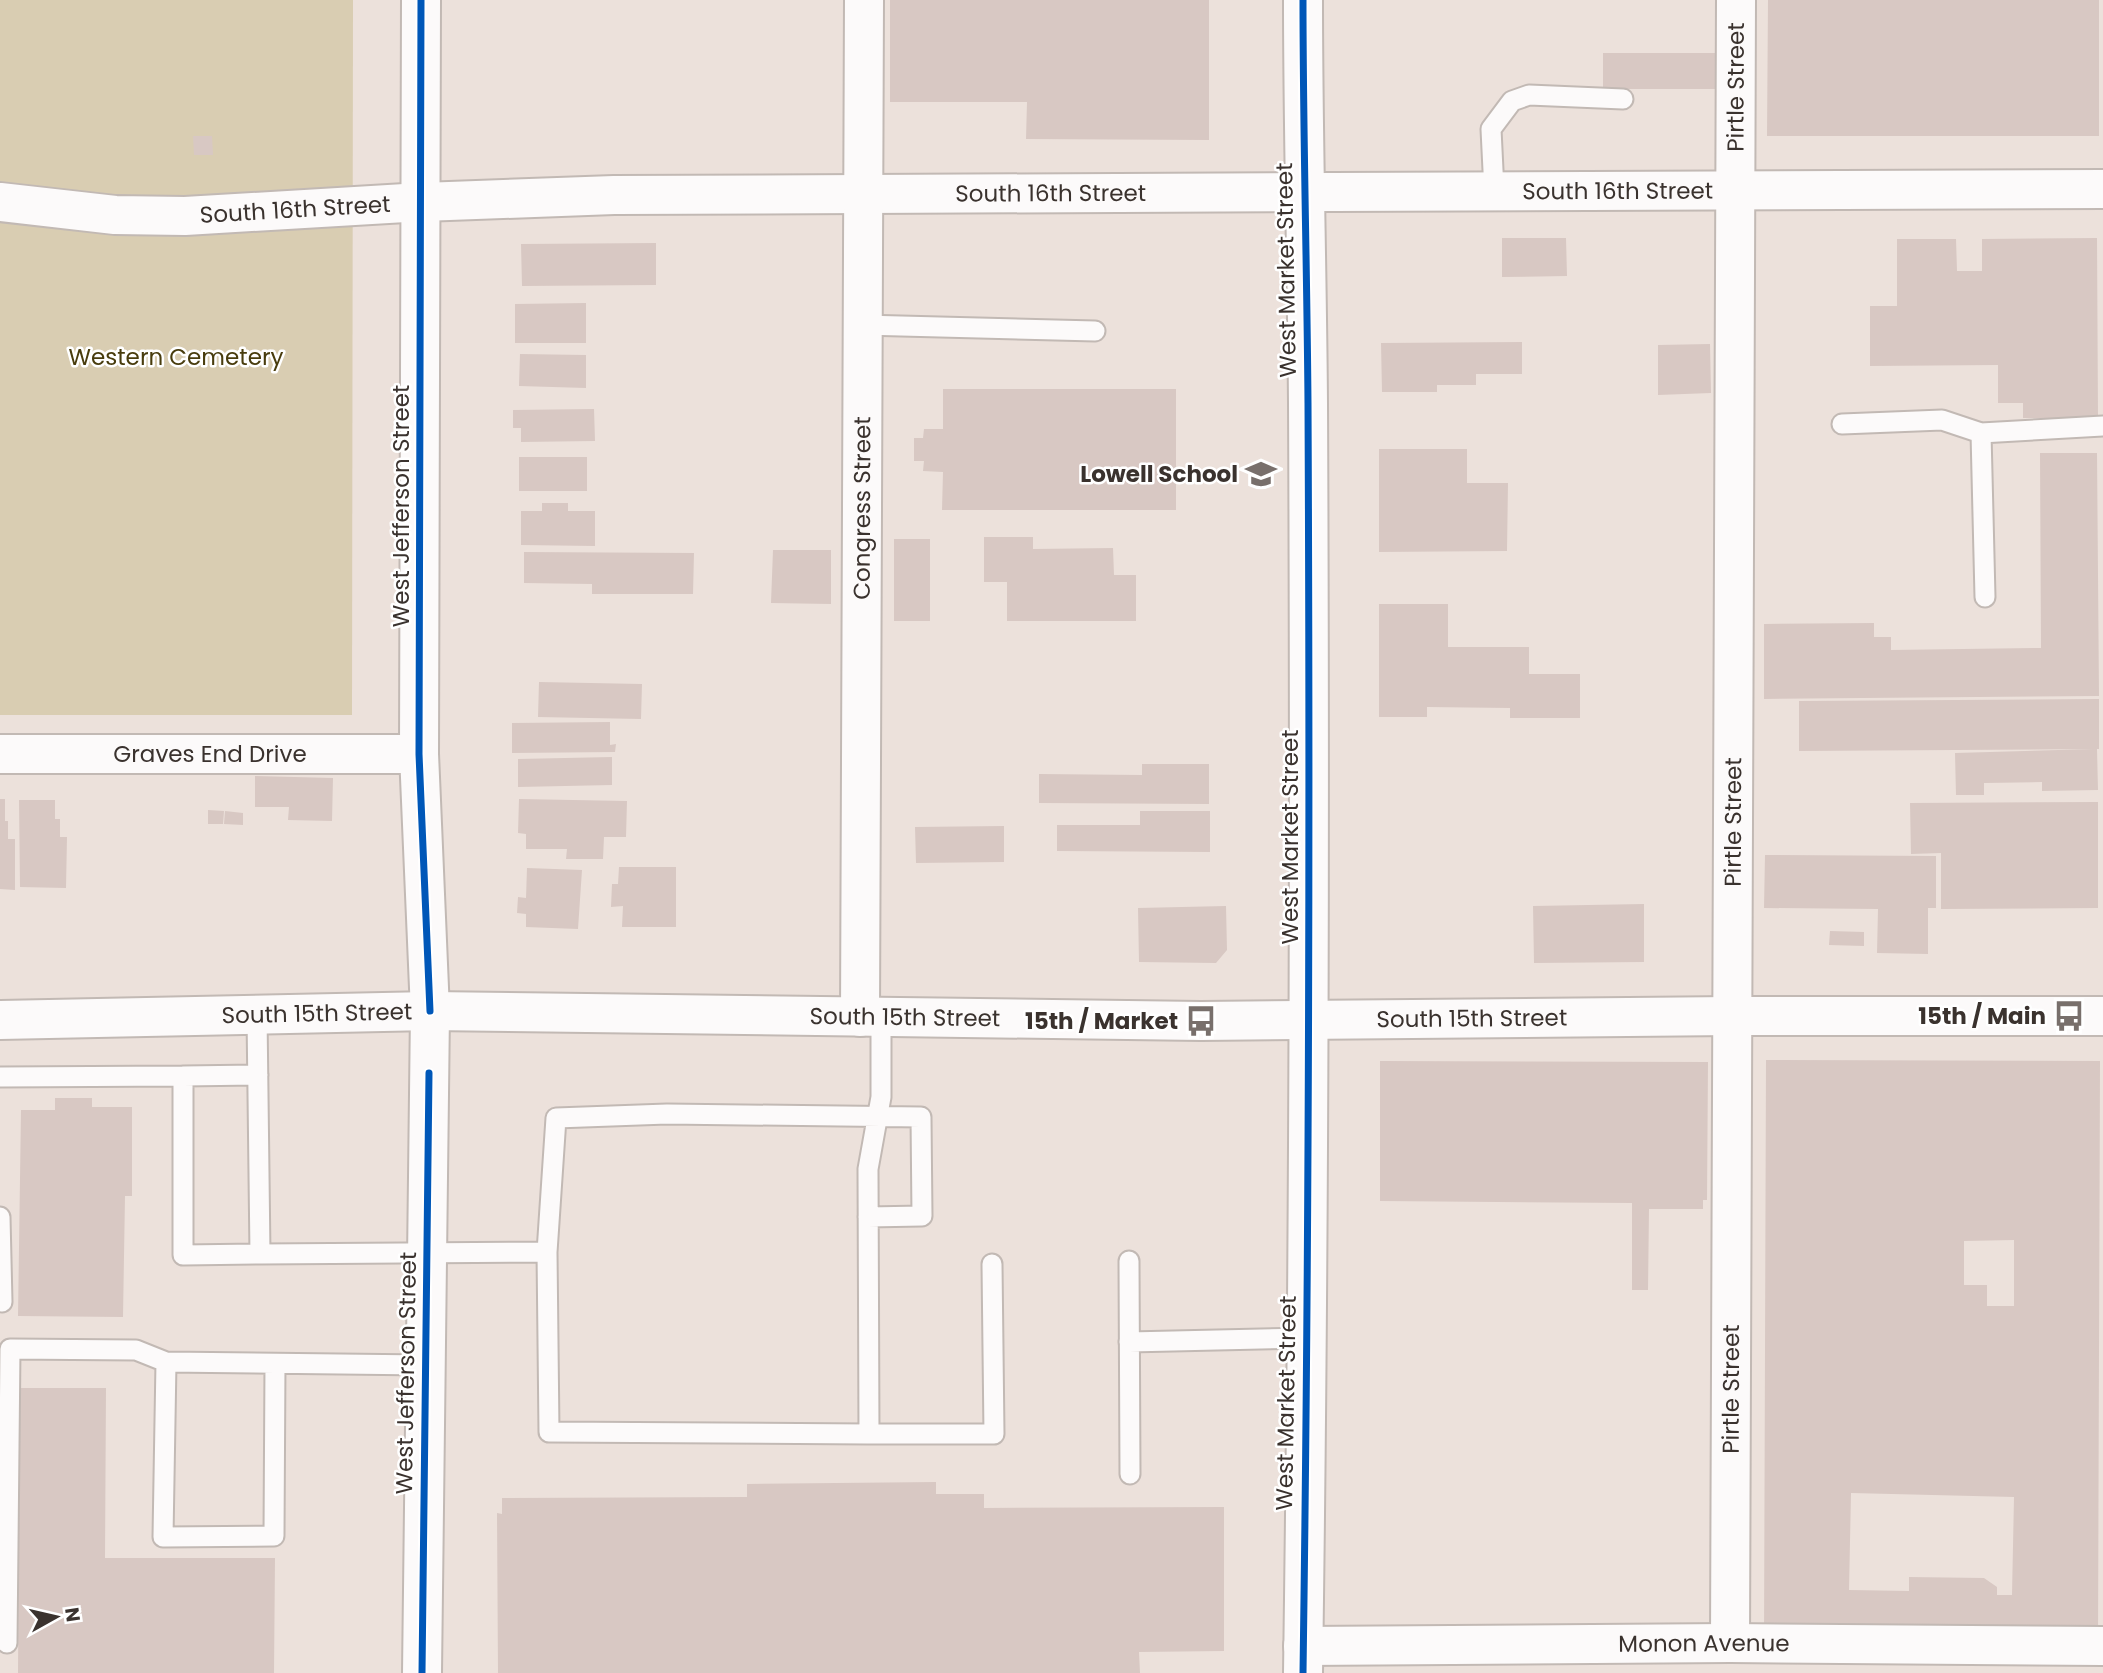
<svg xmlns="http://www.w3.org/2000/svg" width="2103" height="1673" font-family="Poppins,sans-serif">
	<style>
		.green { fill: #d9cdb2 }
		.building { fill: #d8c8c3; fill-rule: evenodd }
		.lines { fill: none; stroke-linecap: round; stroke-linejoin: round }
		.lane-casing { stroke: #c2b9b4; stroke-width: 23 }
		.street-casing { stroke: #c2b9b4; stroke-width: 42 }
		.secondary-casing { stroke: #c2b9b4; stroke-width: 42 }
		.primary-casing { stroke: #c2b9b4; stroke-width: 42 }
		.lane { stroke: #fcfafa; stroke-width: 19 }
		.street { stroke: #fcfafa; stroke-width: 38 }
		.secondary { stroke: #fcfafa; stroke-width: 38 }
		.primary { stroke: #fcfafa; stroke-width: 38 }
		.cycleway-casing { stroke: #fff; stroke-width: 11 }
		.cycleway { stroke: #0057b8; stroke-width: 7 }
		.labels { text-anchor: middle; stroke-width: 5; stroke-linejoin: round; paint-order: stroke }
		.street-label { font-size: 23px; fill: #3a322e; stroke: #fff }
		.park-label { font-size: 23px; fill: #483c0d; stroke: #fff }
		.poi-label { font-size: 23px; font-weight: bold; fill: #3a322e; stroke: #fff; text-anchor: end }
	</style>
	<rect width="100%" height="100%" fill="#ece1db"/>
	<path class="green" d="M0 0H353L352 715H0Z"/>
	<path class="building" d="M890 0H1209V140L1026 139 1027 102H890Z
		M1768 0H2099V136H1767Z
		M1603 53H1715L1716 89H1603Z
		M193 136H212L213 155H194Z
		M1502 238H1566L1567 276 1502 277Z
		M2097 238 2098 418H2023V403H1998V365L1870 366V306H1897V239H1956L1957 271H1982V239Z
		M656 243V285L522 286 521 244Z
		M586 303V343H515V304Z
		M1522 342V374H1476V385H1437V392H1382L1381 343Z
		M1710 344 1711 393 1658 395V345Z
		M520 354 586 355V388L519 386Z
		M943 389H1176V510H942L943 472 923 471 924 461H914V438H923L924 429H943Z
		M594 409 595 441 521 442V428H513V410Z
		M1379 449H1467V483H1508L1507 551 1379 552Z
		M2040 453H2097L2099 696 1764 699V624L1874 623V637H1891V650L2041 648Z
		M519 457H587V491H519Z
		M542 503H568V511H595V546L521 545V511H542Z
		M984 537H1033V549L1113 548 1114 575H1136V621H1007V582H984Z
		M894 539H930V621H894Z
		M773 550H831V604L771 603Z
		M524 552 694 553 693 594H592V584L524 583Z
		M1379 604H1448V647H1529V674H1580V718H1510V708L1427 707V717H1379Z
		M539 682 642 684 641 719 538 717Z
		M2099 699V749H2097L2098 790 2042 791V782L1984 783V795H1956L1955 753 2094 749 1799 751V701Z
		M610 722V745L616 744 615 752 512 753V723Z
		M612 757V785L518 787V759Z
		M1142 764H1209V804L1039 803V774L1142 775Z
		M255 776 333 778 332 821 288 820 289 807H255Z
		M0 799H5V821H8V839H15V890L0 889Z
		M519 799 627 801 626 837H604L603 859H566L567 849H526V834L518 833Z
		M19 800H55V819H60V837H67L66 888 20 887Z
		M2098 802V908L1941 909V853L1911 854 1910 803Z
		M208 810 224 811 223 824H208Z
		M225 811 243 813V825L224 824Z
		M1140 811H1210V852L1057 851V825H1140Z
		M1004 826V862L916 863 915 827Z
		M1765 855 1936 856V908H1928V954L1877 953 1878 909 1764 908Z
		M619 867H676V927H622L623 906 611 907 612 884H618Z
		M527 868 582 870 578 929 526 927V914L517 913 518 897 526 898Z
		M1644 904V962L1534 963 1533 906Z
		M1226 906 1227 950 1216 963 1139 962 1138 908Z
		M1830 931 1864 932V946L1829 945Z
		M1766 1060 2100 1061 2098 1644 1764 1642ZM2014 1240V1306H1987V1285H1964V1241ZM1851 1493 2014 1497 2012 1595H1997V1587L1984 1578 1909 1577V1591L1849 1590Z
		M1380 1061 1708 1062 1707 1200H1703V1209H1649L1648 1290H1632V1203L1380 1201Z
		M55 1098H92V1107H132V1196H125L123 1317 18 1316 21 1110H55Z
		M20 1388H106L105 1558H275L274 1673H18Z
		M936 1482V1494H984V1508L1224 1507V1651L1139 1652 1140 1673H498L497 1513 502 1514V1498L747 1497V1484Z"/>
	<g class="lines">
		<defs>
			<path id="lane" d="M1494 191 1491 129 1512 101 1529 95 1623 99
				M862 325 1095 331
				M1842 424 1942 420 1981 433
				M1985 597 1981 433 2103 426
				M257 1015 260 1254 547 1252 556 1118 667 1114 921 1117 922 1216 868 1217
				M258 1075 183 1076V1255L260 1254
				M0 1077 183 1076
				M0 1217 2 1302
				M547 1252 549 1432 869 1434 868 1169 881 1097V1017
				M1129 1261 1130 1474
				M1129 1342 1306 1338
				M166 1362 163 1537 274 1536 275 1364
				M869 1434H994L992 1264
				M7 1643 10 1349 136 1350 166 1362 426 1365"/>
			<g id="street">
				<path id="s1" d="M0 202 115 215 185 216 422 202 614 195 2103 189"/>
				<path id="s2" d="M0 754H419"/>
				<path id="s3" d="M860 1017 864 0"/>
				<path id="s4" d="M0 1020 430 1011 1201 1021 1732 1016H2103"/>
				<path id="s5" d="M1730 1643 1736 0"/>
				<path id="s6" d="M1303 1646 1730 1643 2103 1646"/>
			</g>
			<path id="secondary" d="M421 0 419 754 430 1011 422 1673"/>
			<path id="primary" d="M1303 1673C1309 1250 1310 827 1308 403 1307 269 1303 135 1303 0"/>
		</defs>
		<use href="#lane" class="lane-casing"/>
		<use href="#street" class="street-casing"/>
		<use href="#secondary" class="secondary-casing"/>
		<use href="#primary" class="primary-casing"/>
		<use href="#lane" class="lane"/>
		<use href="#street" class="street"/>
		<use href="#secondary" class="secondary"/>
		<use href="#primary" class="primary"/>
		<defs>
			<path id="cycleway" d="M421 0 419 754 430 1011
				M422 1673 429 1073
				M1303 1673C1309 1250 1310 827 1308 403 1307 269 1303 135 1303 0"/>
		</defs>
		<use href="#cycleway" class="cycleway-casing"/>
		<use href="#cycleway" class="cycleway"/>
	</g>
	<defs>
		<symbol id="school-bare" viewBox="-9 -9 18 18"><path d="M0-5L7-2L0 1L-7-2ZM-4 1L0 2.5L4 1V4Q0 6-4 4Z" fill="#786f6b" stroke="#fff" stroke-width="2.5" paint-order="stroke"/></symbol>
		<symbol id="bus-bare" viewBox="-9 -9 18 18"><path d="M-5-6H5V4H4V6H2V4H-2V6H-4V4H-5ZM-3.5-4V0h7V-4ZM-3.5 1.2v1.5H-2V1.2ZM2 1.2v1.5H3.5V1.2Z" fill="#786f6b" stroke="#fff" stroke-width="2.5" paint-order="stroke"/></symbol>
	</defs>
	<g fill-rule="evenodd">
		<use href="#school-bare" x="1239" y="452" width="44" height="44"/>
		<use href="#bus-bare" x="2047" y="994" width="44" height="44"/>
		<use href="#bus-bare" x="1179" y="999" width="44" height="44"/>
	</g>
	<g class="labels">
		<g class="street-label">
			<text dy="8" stroke="none"><textPath href="#s5" startOffset="1556">Pirtle Street</textPath></text>
			<text dy="8" stroke="none"><textPath href="#s1" startOffset="1619">South 16th Street</textPath></text>
			<text dy="8" stroke="none"><textPath href="#s1" startOffset="1052">South 16th Street</textPath></text>
			<text dy="8" stroke="none"><textPath href="#s1" startOffset="296">South 16th Street</textPath></text>
			<text transform="translate(1286 270) rotate(-91)" y="8">West Market Street</text>
			<text transform="translate(401 506) rotate(-90)" y="8">West Jefferson Street</text>
			<text dy="8" stroke="none"><textPath href="#s3" startOffset="509">Congress Street</textPath></text>
			<text dy="8" stroke="none"><textPath href="#s2" startOffset="210">Graves End Drive</textPath></text>
			<text dy="8" stroke="none"><textPath href="#s5" startOffset="821">Pirtle Street</textPath></text>
			<text transform="translate(1290 837) rotate(-90)" y="8">West Market Street</text>
			<text dy="8" stroke="none"><textPath href="#s4" startOffset="317">South 15th Street</textPath></text>
			<text dy="8" stroke="none"><textPath href="#s4" startOffset="905">South 15th Street</textPath></text>
			<text dy="8" stroke="none"><textPath href="#s4" startOffset="1472">South 15th Street</textPath></text>
			<text transform="translate(406 1373) rotate(-89)" y="8">West Jefferson Street</text>
			<text dy="8" stroke="none"><textPath href="#s5" startOffset="254">Pirtle Street</textPath></text>
			<text transform="translate(1286 1403) rotate(-89)" y="8">West Market Street</text>
			<text dy="8" stroke="none"><textPath href="#s6" startOffset="401">Monon Avenue</textPath></text>
		</g>
		<g class="park-label">
			<text x="176" y="365">Western Cemetery</text>
		</g>
		<g class="poi-label">
			<text x="1238" y="482">Lowell School</text>
			<text x="2046" y="1024">15th / Main</text>
			<text x="1178" y="1029">15th / Market</text>
		</g>
	</g>
	<g transform="translate(56 1617) rotate(82)" stroke="#ffffff" stroke-width="5" paint-order="stroke">
	<path d="M0-5L12 26L0 18L-12 26Z" fill="#3a322e"/>
	<text y="-10" font-size="19" font-weight="bold" text-anchor="middle" fill="#3a322e">N</text>
	</g>
</svg>
